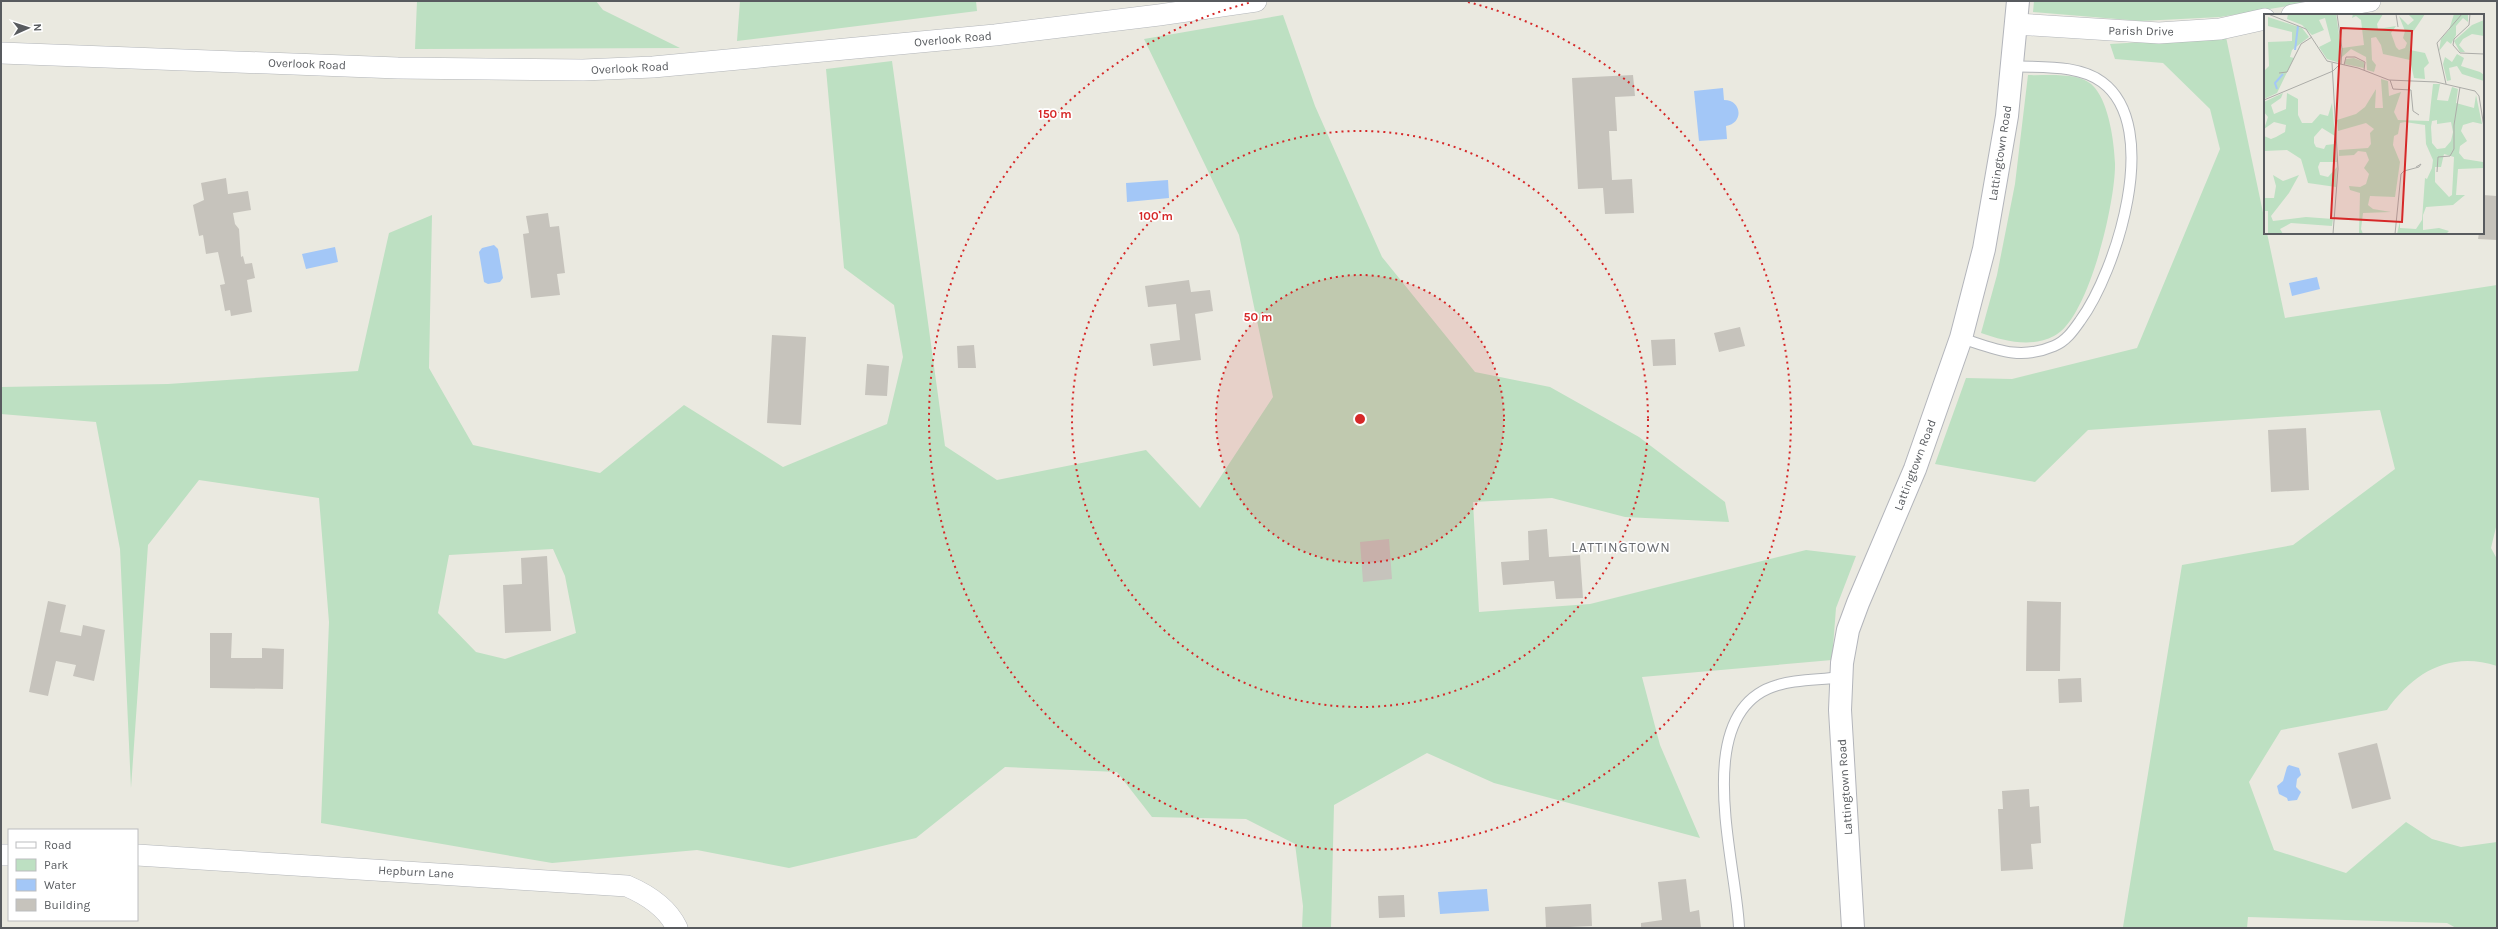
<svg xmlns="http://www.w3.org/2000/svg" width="2498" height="929" font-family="Karla,sans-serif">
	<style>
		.green { fill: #bde0c2; fill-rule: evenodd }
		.water { fill: #a3c7f7 }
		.building { fill: #c6c3bc }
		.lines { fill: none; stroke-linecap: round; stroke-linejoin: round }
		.lane-casing { stroke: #b2b5b9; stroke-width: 12 }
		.street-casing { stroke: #b2b5b9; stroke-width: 22 }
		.secondary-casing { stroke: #b3b5bb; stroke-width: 24 }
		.lane { stroke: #fff; stroke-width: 10 }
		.street { stroke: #fff; stroke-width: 21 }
		.secondary { stroke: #fff; stroke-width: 22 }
		.ring { fill: none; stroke: #d62828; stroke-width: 2; stroke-dasharray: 2 4 }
		.labels { text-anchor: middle; stroke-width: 3.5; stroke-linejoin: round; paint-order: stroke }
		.street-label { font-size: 12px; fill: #585b5f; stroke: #fff }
		.quarter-label { font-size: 14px; letter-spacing: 1px; fill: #696c71; stroke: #fff }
		.inset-river { fill: none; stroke: #a3c7f7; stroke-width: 2 }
		.inset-road { fill: none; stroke: #acaca8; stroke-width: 1 }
		.view { fill: #d62828; fill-opacity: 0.15; stroke: #d62828; stroke-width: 2 }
		.inset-edge { fill: none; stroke: #585b5f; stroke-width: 2 }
		.centre { fill: #d62828; stroke: #fff; stroke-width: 2 }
		.ring-label { font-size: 12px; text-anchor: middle; font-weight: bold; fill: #d62828; stroke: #fff; stroke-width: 3.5; stroke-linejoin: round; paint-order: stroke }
	</style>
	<rect width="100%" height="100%" fill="#eae9e0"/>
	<path class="green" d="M417 1H596L603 10 680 48 415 49Z
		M740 1H976L977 11 737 41Z
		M2034 1H2320L2220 17 2141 21 2033 12Z
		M1283 15 1315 106 1382 257 1475 372 1550 387 1639 437 1725 502 1729 522 1625 517 1552 498 1473 502 1479 612 1590 604 1806 550 1856 556 1836 608 1832 660 1642 677 1660 745 1700 838 1494 783 1427 753 1334 805 1331 928H1302L1303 906 1295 844 1246 819 1152 817 1117 772 1005 767 916 838 789 868 697 850 552 863 321 823 329 622 319 498 199 480 148 545 131 788 120 549 96 422 1 414V387L168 384 358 371 389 233 432 215 429 368 473 445 600 473 684 405 783 467 887 424 903 357 894 305 844 268 826 69 892 61 945 446 997 480 1146 450 1200 508 1273 397 1239 235 1144 39ZM553 549 565 576 576 633 505 659 476 652 438 613 449 555Z
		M2226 37 2265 222V233H2267L2285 318 2497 285V523L2491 548 2497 559V666C2450 651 2414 672 2387 710L2281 730 2249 782 2274 850 2346 873 2406 822 2432 839 2461 847 2497 842V928H2456L2447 923 2248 917 2247 928H2121L2123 927 2182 565 2293 545 2395 469 2380 410 2088 430 2035 482 1935 464 1966 378 2012 379 2137 348 2220 149 2210 109 2163 63 2115 59 2110 44Z
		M2028 75C2047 76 2082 71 2095 88 2109 105 2114 141 2115 163 2116 200 2089 319 2054 336 2031 348 2004 341 1981 333L1997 275 2015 184Z"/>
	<path class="water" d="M1723 88 1724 100C1742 100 1744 123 1726 126L1727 139 1699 141 1694 91Z
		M1168 180 1169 198 1127 202 1126 183Z
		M494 245 498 249 503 278 500 282 488 284 484 282 479 252 482 248Z
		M335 247 338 262 306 269 302 254Z
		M2317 277 2320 289 2292 296 2289 283Z
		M2289 765 2299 768 2301 775 2297 779 2296 787 2301 792 2297 800 2288 801 2287 798 2279 794 2277 786 2283 781 2287 767Z
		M1487 889 1489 911 1440 914 1438 892Z"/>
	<path class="building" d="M1633 75 1635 96 1615 97 1617 131H1609L1612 180 1632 179 1634 213 1605 214 1603 188 1578 189 1572 78Z
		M226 178 228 194 248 191 251 210 233 213 235 224 239 229 241 257 243 256 245 264 252 263 255 278 247 280 252 312 231 316 230 310 225 311 220 285 225 284 218 252 206 254 203 235 199 236 193 205 204 200 201 183Z
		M2483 195 2497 196V240L2478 239 2479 233H2483Z
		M548 213 550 227 559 226 565 273 557 274 560 295 531 298 523 234 529 233 526 216Z
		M1189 280 1191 292 1210 290 1213 311 1195 314 1201 360 1153 366 1150 344 1180 340 1176 304 1148 307 1145 286Z
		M1740 327 1745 346 1719 352 1714 333Z
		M772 335 806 337 801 425 767 423Z
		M1675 339 1676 365 1653 366 1651 340Z
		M974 345 976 368H958L957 346Z
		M867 364 889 366 887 396 865 395Z
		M2306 428 2309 490 2271 492 2268 430Z
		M1547 529 1549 557 1580 555 1583 598 1556 599 1554 581 1503 585 1501 562 1529 560 1528 531Z
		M1389 539 1392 579 1363 582 1360 542Z
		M547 556 551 631 505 633 503 585 522 584 521 558Z
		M48 601 66 605 60 632 81 636 83 625 105 630 94 681 73 676 76 665 56 661 48 696 29 692Z
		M2027 601 2061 602 2060 671H2026Z
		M210 633H232L231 658H262V648L284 649 283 689 210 688Z
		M2081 678 2082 702 2059 703 2058 679Z
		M2377 743 2391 799 2352 809 2338 753Z
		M2029 789 2030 807 2039 806 2041 843 2031 844 2033 869 2001 871 1998 809H2003L2002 791Z
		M1686 879 1690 912 1699 910 1701 928H1641V923L1662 920 1658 882Z
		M1404 895 1405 917 1379 918 1378 896Z
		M1591 904 1592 926 1546 928 1545 907Z"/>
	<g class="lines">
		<defs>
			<path id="lane" d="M1961 338C1995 349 2019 361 2054 346 2066 341 2073 331 2080 321 2116 272 2163 127 2102 82 2078 64 2040 68 2011 66
				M1739 928C1737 864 1688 710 1778 685 1797 679 1821 680 1841 677"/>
			<path id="street" d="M2292 15 2370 1
				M2016 24 2159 33 2220 29 2265 19
				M1 53 398 68 583 70 653 67 995 35 1159 15 1256 1
				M1 855H9
				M137 855 627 886C648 895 667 907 677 928"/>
			<path id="secondary" d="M1853 928 1840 710 1842 663 1848 630 1858 603 1915 469 1961 338 1984 249 2007 116 2018 1"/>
		</defs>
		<use href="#lane" class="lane-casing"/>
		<use href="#street" class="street-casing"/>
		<use href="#secondary" class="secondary-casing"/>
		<use href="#lane" class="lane"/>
		<use href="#street" class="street"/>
		<use href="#secondary" class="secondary"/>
	</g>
	<circle cx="1360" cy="419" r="144" fill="#d62828" fill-opacity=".12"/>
	<g class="ring">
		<circle cx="1360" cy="419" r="144"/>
		<circle cx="1360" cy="419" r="288"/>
		<path d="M1468 2A431 431 0 1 1 1252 2"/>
	</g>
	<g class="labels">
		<g class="street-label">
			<text transform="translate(2141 31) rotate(1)" y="4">Parish Drive</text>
			<text transform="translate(953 39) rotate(-5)" y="4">Overlook Road</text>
			<text transform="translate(307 64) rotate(2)" y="4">Overlook Road</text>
			<text transform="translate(630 68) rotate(-3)" y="4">Overlook Road</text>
			<text transform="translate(2000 153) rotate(-81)" y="4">Lattingtown Road</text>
			<text transform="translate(1915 465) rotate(-69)" y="4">Lattingtown Road</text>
			<text transform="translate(1845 787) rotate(-94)" y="4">Lattingtown Road</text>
			<text transform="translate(416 872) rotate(3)" y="4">Hepburn Lane</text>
		</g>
		<g class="quarter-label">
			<text x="1621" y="552">LATTINGTOWN</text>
		</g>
	</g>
	<g transform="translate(2264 14)">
		<rect width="220" height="220" fill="#eae9e0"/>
		<path d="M24 0H72L77 35 76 49 63 45 55 33 67 27 61 4 55 6 60 16 48 21 38 11 23 5ZM89 0H119L113 10 114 15 132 12 127 19 132 33 135 36 141 34 143 29 139 24 141 17 135 2 144 11 150 6 144 0H161L147 21 146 36 161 39 165 49 160 54 161 65 150 64 146 46 119 40 117 31 112 23 107 24 108 46 112 51 110 58 103 56 102 43 87 35 78 43V34L100 31 97 6 92 2 88 4ZM190 0H204V8L199 4 192 12V21L187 30 183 27 175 37 177 25 185 16ZM4 3 38 14 45 23 28 36 26 43 30 44 13 79 0 85V57L5 52 4 28 28 27V18L4 12ZM220 6V22L208 20 199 25 195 31 201 38H196L190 27 208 11ZM193 40 200 44 197 52 216 58 220 61V67L198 60 193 52 185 54 187 66 183 67 179 50 181 43 188 48ZM90 44 100 48V54L80 50 82 45ZM117 65 124 67 125 82 137 78 130 98 134 106 165 107 169 70H176L173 86 184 87 188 73 194 75 192 89 210 94 212 81 218 110 209 108 199 111 197 117 203 127 196 132 195 139 200 145 219 148 220 138V154L194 155 192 181H201L189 191 162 193 159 201V216L175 214 185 217 182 220H133L136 207V214L152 215 158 206 161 164 163 165 168 154 169 146 162 130 161 111 141 108 136 109 134 120 130 122 129 131 136 148 131 183 106 182 104 191 109 195 127 198 99 199 97 215 99 220H95L96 179 86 176 85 172 96 173 102 170 105 160 100 154 105 146 102 138 94 137 90 141 75 142V136L104 134 107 130 106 119 110 115 102 109 74 117 73 106 92 100 101 93 112 75 111 94H119ZM173 106V110L187 108 189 118 187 127 181 134 173 135 168 129 167 113 168 107ZM180 140 190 143 188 181 185 183 171 168V153H177ZM19 79 17 84 7 91 10 100 22 95 23 79 34 85V101L38 109H48L56 100 64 102 68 89 71 122 58 114 50 123V129L52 133 60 135 62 131 71 130 73 148H56L54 153 56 161 64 163 73 153 72 173 44 169 37 145 23 136 0 137V122L7 125 12 123 21 118 22 111 10 108 0 115 4 103 0 98V88ZM9 161 19 167 35 161 25 179 7 202 9 207 42 203 69 205 68 212 27 209 16 215 19 220H4V197H0V184H10L12 172Z" fill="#bde0c2" fill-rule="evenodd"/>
		<path class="inset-river" d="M31 36 34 12M13 75 11 69 19 60"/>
		<path class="inset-road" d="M4 0 42 15 63 47 94 54 125 66 172 68 211 77 215 82 220 113M73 0 78 35 77 50M132 0 134 13M206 0 205 11 190 25 189 31 196 39 220 40M68 49 74 155 69 220M80 51 82 43H91L101 48 100 56M15 59 23 58 37 30 48 23M126 66 129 75 147 76 149 97 155 101M182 70 173 29 198 0M0 86 69 57 75 51M173 158 174 143 186 142 190 135V111L196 73M131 220 137 160 140 157 155 153 157 150 152 153"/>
		<path class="view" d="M77 14 148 17 138 208 67 204Z"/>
		<rect width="220" height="220" class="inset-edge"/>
	</g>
	<circle cx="1360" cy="419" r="6" class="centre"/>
	<g class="ring-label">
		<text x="1055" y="118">150 m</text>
		<text x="1156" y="220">100 m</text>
		<text x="1258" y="321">50 m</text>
	</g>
	<rect width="2498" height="929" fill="none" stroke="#585b5f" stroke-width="4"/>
	<rect x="8" y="829" width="130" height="92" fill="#ffffff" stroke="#bcbdbf"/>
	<rect x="16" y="842" width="20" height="6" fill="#ffffff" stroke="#bcbdbf"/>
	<text x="44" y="849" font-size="12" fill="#585b5f">Road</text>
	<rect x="16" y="859" width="20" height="12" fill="#bde0c2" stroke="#bcbdbf"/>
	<text x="44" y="869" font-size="12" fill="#585b5f">Park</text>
	<rect x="16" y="879" width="20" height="12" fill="#a3c7f7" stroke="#bcbdbf"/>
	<text x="44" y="889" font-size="12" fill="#585b5f">Water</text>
	<rect x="16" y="899" width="20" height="12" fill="#c6c3bc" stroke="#bcbdbf"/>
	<text x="44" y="909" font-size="12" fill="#585b5f">Building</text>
	<g transform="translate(28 28) rotate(87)" stroke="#ffffff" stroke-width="3" paint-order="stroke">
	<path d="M0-3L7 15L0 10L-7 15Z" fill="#585b5f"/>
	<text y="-6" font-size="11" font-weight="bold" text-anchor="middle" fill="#585b5f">N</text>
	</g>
</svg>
